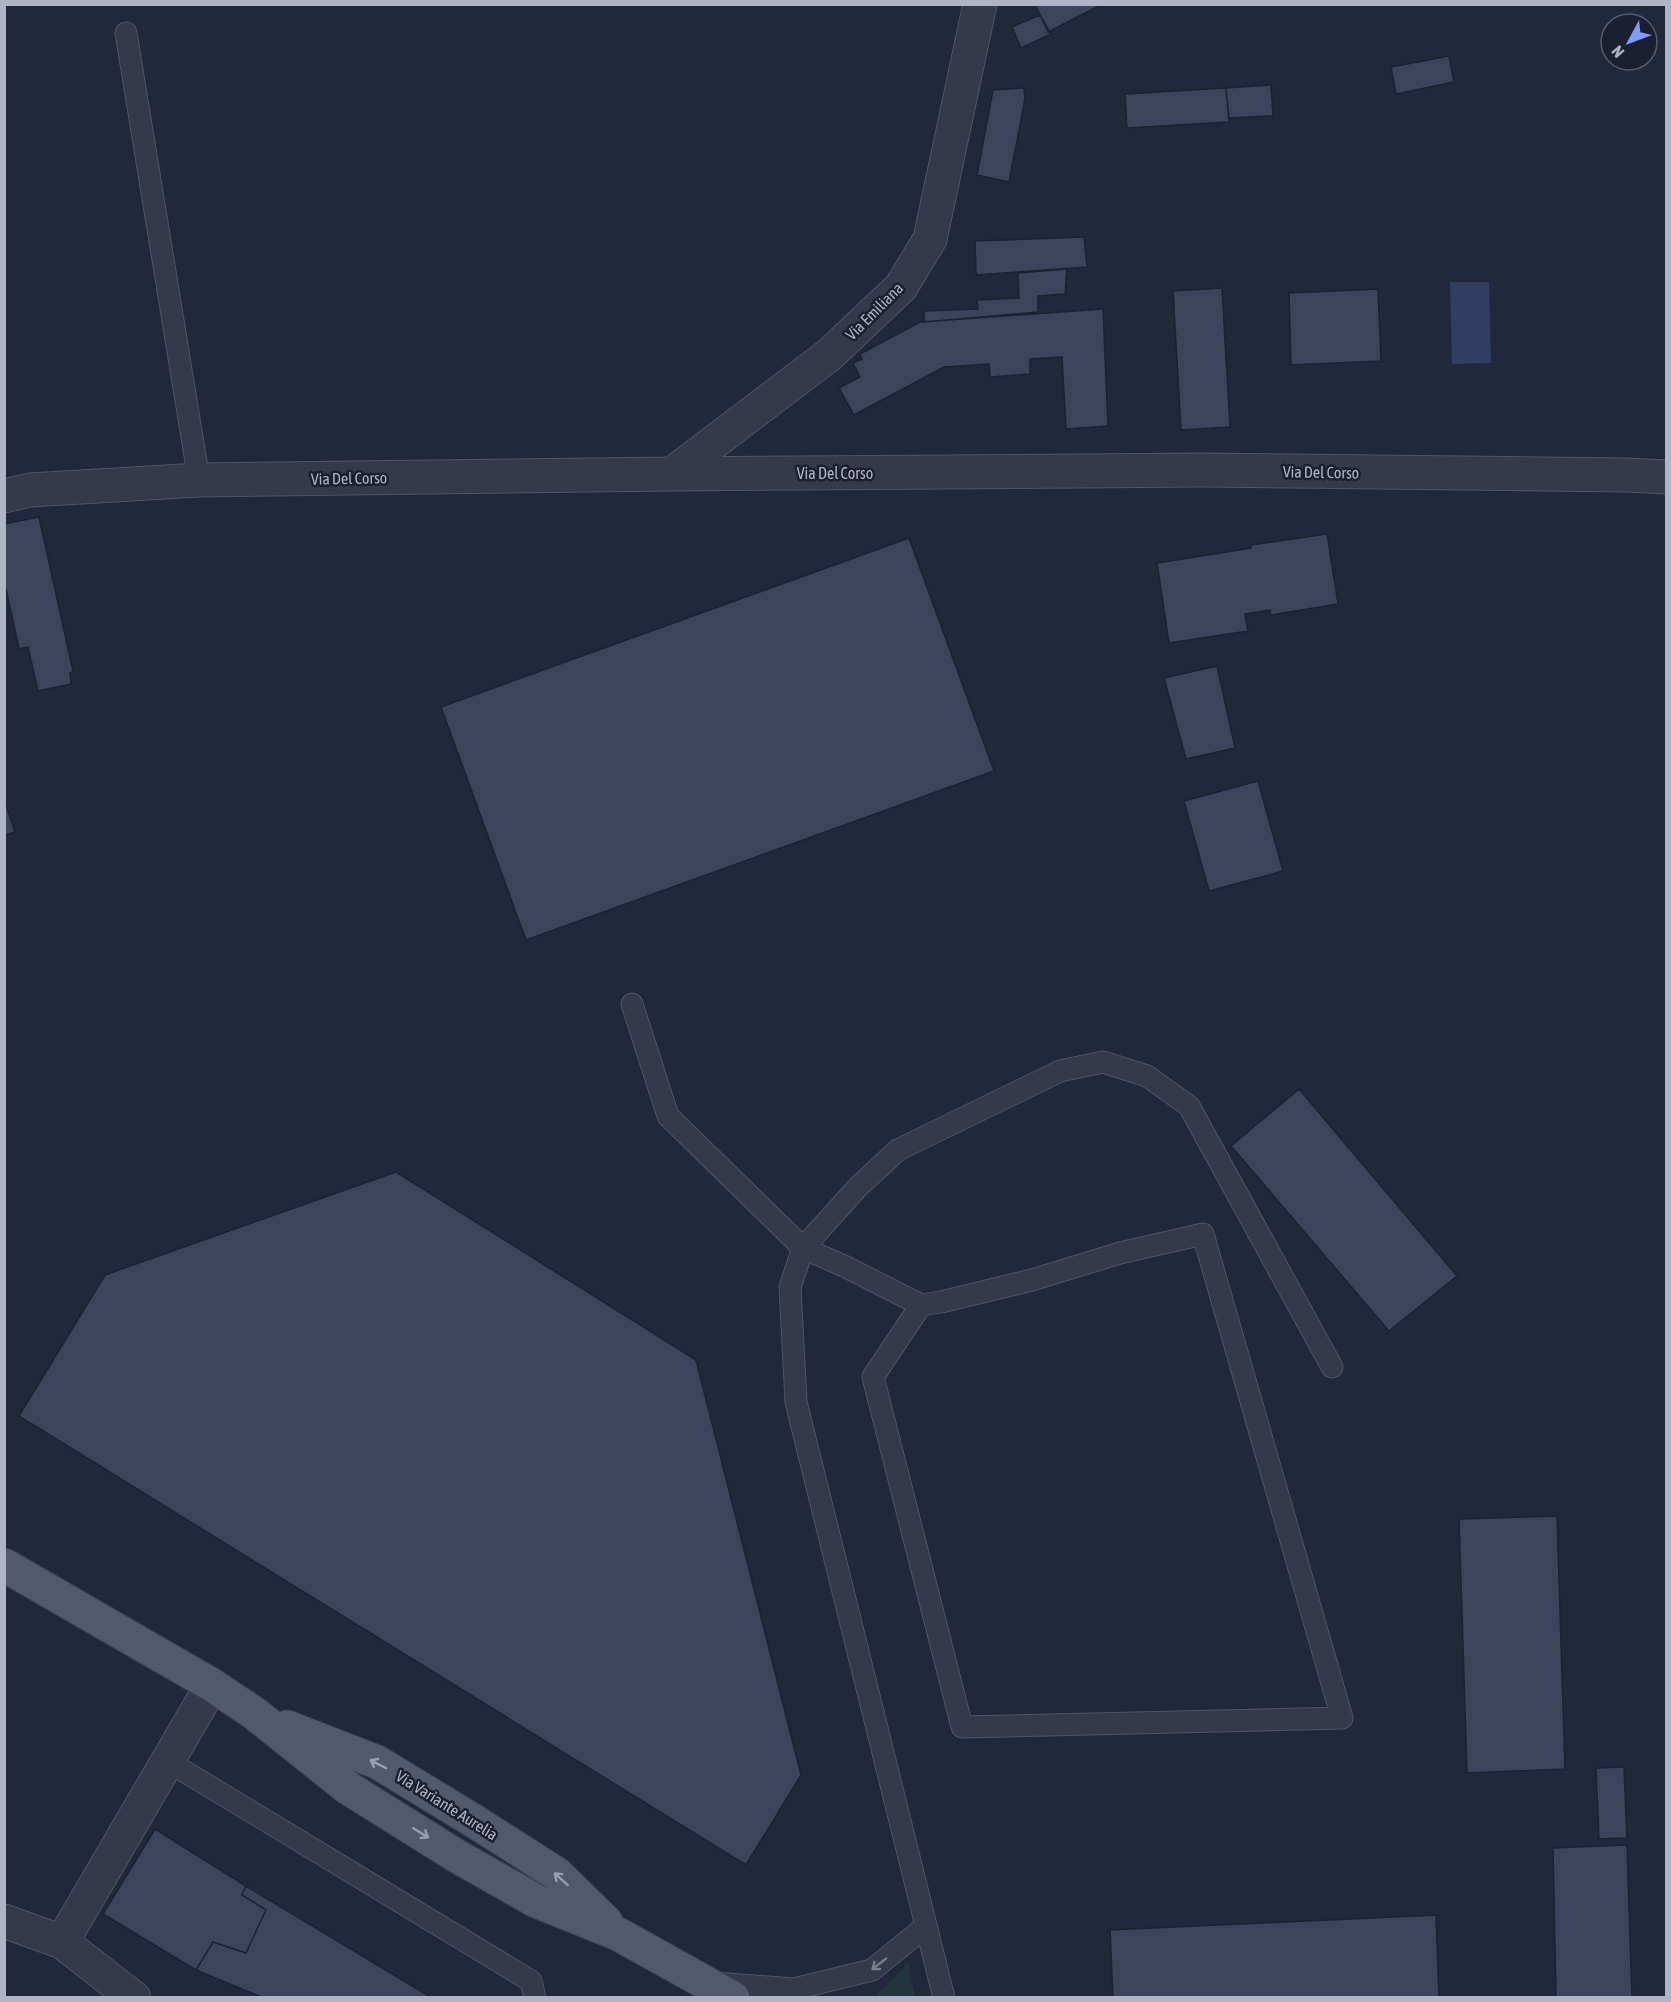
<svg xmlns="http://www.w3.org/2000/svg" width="1671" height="2002" font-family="'Asap Condensed',sans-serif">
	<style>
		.green { fill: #23353c }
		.water { fill: #323e61 }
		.building { fill: #3c445b; stroke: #1c2232; stroke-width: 1.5 }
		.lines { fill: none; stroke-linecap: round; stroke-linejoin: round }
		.service-casing { stroke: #4f5566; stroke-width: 23 }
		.minor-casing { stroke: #4f5566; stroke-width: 35 }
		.primary-casing { stroke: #3e4454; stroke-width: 35 }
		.service { stroke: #343a4b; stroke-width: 21 }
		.minor { stroke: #343a4b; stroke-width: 33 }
		.primary { stroke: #52596c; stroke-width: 33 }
		.oneway { stroke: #989eb0 }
		.oneway2 { stroke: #787e8f }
		.labels { text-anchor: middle; stroke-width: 5; stroke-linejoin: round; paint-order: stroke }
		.street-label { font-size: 16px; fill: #afb5c7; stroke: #1a2030 }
	</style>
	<rect width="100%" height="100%" fill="#21283b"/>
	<path class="green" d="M908 1963 915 1997H875Z"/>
	<path class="water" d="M1450 282H1489L1491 363 1452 364Z"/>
	<path class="building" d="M1035 4H1103L1048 32Z
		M1040 15 1051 34 1021 48 1012 27Z
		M1449 56 1454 82 1396 94 1391 67Z
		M1271 85 1273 116 1229 118 1226 88Z
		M1024 88 1025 99 1009 182 977 175 993 90Z
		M1226 88 1229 122 1127 128 1125 94Z
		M1084 237 1087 267 976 275 975 241Z
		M1067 269 1065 294 1038 296V312L924 322V311L978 309 977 300 1019 298 1018 273Z
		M1222 288 1230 427 1181 430 1173 291Z
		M1378 289 1381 361 1291 365 1289 293Z
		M1103 309 1108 426 1066 429 1062 357 1030 359V374L990 377 989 364 944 367 854 415 839 388 860 377 853 363 862 359 860 354 920 322Z
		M39 517 73 671 70 673 71 684 38 691 28 647 19 649 6 589H4V524Z
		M1327 534 1338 604 1271 615 1270 610 1245 614 1248 631 1169 643 1157 563 1251 548V545Z
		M909 538 994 771 526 940 441 707Z
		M1217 666 1235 748 1186 759 1164 678Z
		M1258 781 1283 871 1209 891 1184 801Z
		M4 805H6L15 832 4 835Z
		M1299 1089 1457 1276 1389 1331 1231 1146Z
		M396 1172 696 1360 801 1775 746 1865 19 1416 105 1275Z
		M1557 1516 1565 1769 1467 1773 1459 1519Z
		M1624 1767 1627 1838 1599 1839 1596 1768Z
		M155 1829 246 1886 242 1895 266 1910 246 1953 213 1942 196 1970 103 1914Z
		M1627 1845 1632 1998H1556L1553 1848Z
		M246 1886 419 1990 431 1998H264L196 1970 213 1942 246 1953 266 1910 242 1895Z
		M1436 1915 1439 1998H1113L1110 1930Z"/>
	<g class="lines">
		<defs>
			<path id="service" d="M126 33 199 480
				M632 1004 668 1116 803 1248 844 1266 921 1305 941 1302 1032 1280 1120 1253 1203 1234 1342 1718 962 1727 873 1377 921 1305
				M169 1762 531 1981 535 1998
				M715 1983 794 1989 872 1970 925 1927
				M944 1998 796 1402 790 1287 803 1248 858 1187 898 1150 1060 1071 1103 1062 1147 1076 1189 1106 1332 1367"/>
			<path id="minor" d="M672 474 829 355 901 287 930 239 980 4
				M4 496 30 490 199 480 672 474 1201 470 1626 475 1666 477
				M4 1921 62 1942 134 1998
				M62 1942 212 1685"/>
			<path id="primary" d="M4 1565 212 1685 254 1713 348 1788 455 1855 536 1901 618 1934 733 1998
				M287 1727 377 1762 474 1821 557 1874 606 1922"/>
		</defs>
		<use href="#service" class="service-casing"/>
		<use href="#minor" class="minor-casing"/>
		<use href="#primary" class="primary-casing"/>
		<use href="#service" class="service"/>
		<use href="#minor" class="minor"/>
		<use href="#primary" class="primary"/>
	</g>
	<defs><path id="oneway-shaft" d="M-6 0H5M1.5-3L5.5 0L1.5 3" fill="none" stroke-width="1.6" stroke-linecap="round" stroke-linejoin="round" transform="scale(1.5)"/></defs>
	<g class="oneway">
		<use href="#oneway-shaft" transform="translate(378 1764) rotate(-153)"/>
		<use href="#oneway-shaft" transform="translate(421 1833) rotate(32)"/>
		<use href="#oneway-shaft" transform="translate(561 1879) rotate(-138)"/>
	</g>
	<use class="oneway2" href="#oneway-shaft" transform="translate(879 1964) rotate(142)"/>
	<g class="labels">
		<g class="street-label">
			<text transform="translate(874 311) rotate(-45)" y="6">Via Emiliana</text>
			<text transform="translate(1321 472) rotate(1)" y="6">Via Del Corso</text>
			<text x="835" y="479">Via Del Corso</text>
			<text transform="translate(349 478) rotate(-1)" y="6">Via Del Corso</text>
			<text transform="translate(447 1805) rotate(32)" y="6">Via Variante Aurelia</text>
		</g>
	</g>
	<rect width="1671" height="2002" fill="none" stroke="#afb5c7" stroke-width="12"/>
	<g transform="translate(1629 42) rotate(229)"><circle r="28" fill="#1a2030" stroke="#565c6c" stroke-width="1.5"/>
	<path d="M0-4.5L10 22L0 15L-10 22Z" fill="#7f9cfd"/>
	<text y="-9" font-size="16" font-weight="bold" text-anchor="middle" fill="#afb5c7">N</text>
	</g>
</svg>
